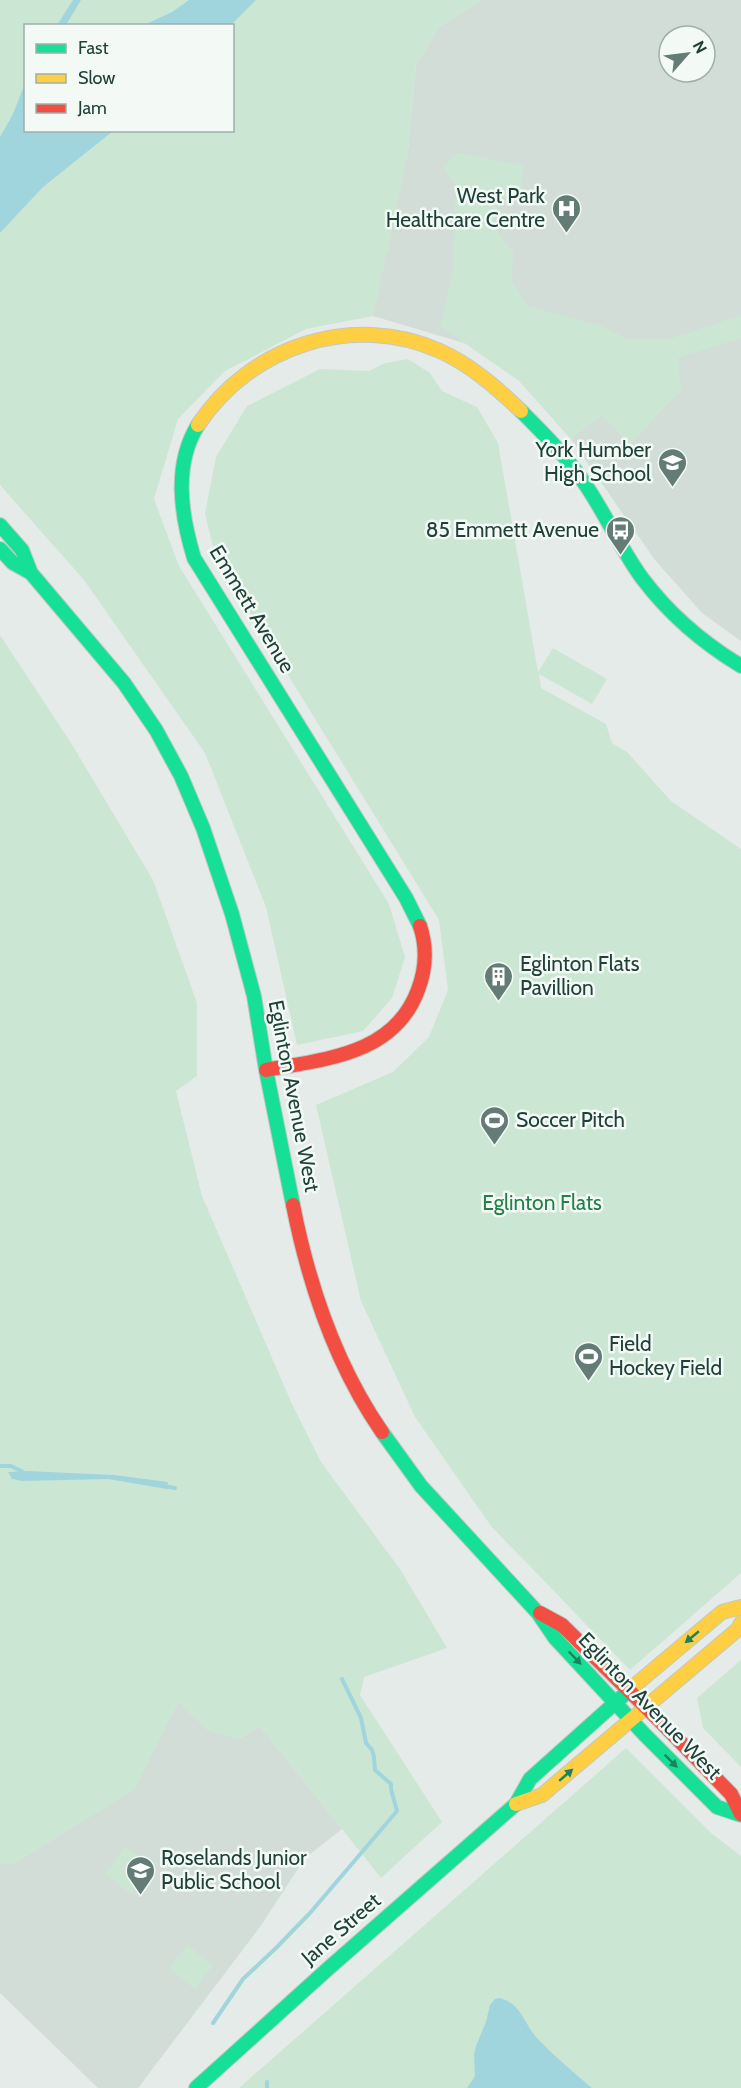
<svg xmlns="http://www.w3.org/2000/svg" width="741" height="2088" font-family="Cabin,sans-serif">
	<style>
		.built { fill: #d2ddd8; fill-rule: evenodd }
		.green { fill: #cce6d4; fill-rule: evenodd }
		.water { fill: #a0d5de }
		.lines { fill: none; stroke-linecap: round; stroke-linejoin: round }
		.stream { stroke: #a0d5de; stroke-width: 4 }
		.fast-casing { stroke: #c0c9c5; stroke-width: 16 }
		.slow-casing { stroke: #c0c9c5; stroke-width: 16 }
		.jam-casing { stroke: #c0c9c5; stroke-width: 16 }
		.fast { stroke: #16e098; stroke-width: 14 }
		.slow { stroke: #ffcf43; stroke-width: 14 }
		.jam { stroke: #f24e42; stroke-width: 14 }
		.oneway { fill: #1b815f }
		.labels { text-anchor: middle; stroke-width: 5; stroke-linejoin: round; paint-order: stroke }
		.poi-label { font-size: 21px; fill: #1f4139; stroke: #f3faf6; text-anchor: start }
		.street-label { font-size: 21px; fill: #1f4139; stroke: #f3faf6 }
		.park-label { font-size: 21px; fill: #247e48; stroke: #f3faf6 }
	</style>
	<rect width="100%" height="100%" fill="#e5ebe8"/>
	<path class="built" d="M482 0H741V641L702 613 655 560 571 439 520 381 474 346 373 316 408 151 416 64 440 26ZM669 36H705V72H669Z
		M178 1702 238 1739 260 1726 342 1829 305 1858 260 1927 138 2088H98L0 1993V1863L13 1864 134 1789Z"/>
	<path class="green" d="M0 0H482L440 26 416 64 408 151 389 243V250L386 256 373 316 306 329 225 371 178 419 154 499 179 566 389 904 405 957 392 998 363 1031 297 1045 266 907 205 753 84 580 0 485ZM26 26H232V130H26Z
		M457 153 523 165 521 193 498 199 494 227 513 252 512 281 528 306 601 326 627 339H669L741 315V338L678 358 681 390 630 444 602 416 571 439 519 381 440 326 453 270 456 186 443 168Z
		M408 359 430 373 442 391 477 407 498 443 538 672 553 648 607 679 592 704 539 674 541 688 606 724 612 743 627 752 671 801 741 849V1573L630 1670 491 1526 415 1417 361 1301 316 1105 393 1072 429 1037 448 990 439 920 216 558 205 514 216 457 247 406 320 369 369 371 385 363Z
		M0 635 71 743 153 880 197 1003V1076L176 1091 202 1196 292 1404 321 1462 400 1569 447 1648 364 1677 360 1695 442 1822 381 1878 260 1726 238 1739 208 1731 178 1702 135 1789 13 1864 0 1863Z
		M741 1660V1767L703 1728 697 1698Z
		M626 1748 711 1833 741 1856V2088H239Z
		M125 1846 152 1866 131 1894 105 1874Z
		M187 1945 213 1965 195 1989 169 1968Z"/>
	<path class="water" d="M73 0H81L66 25H57Z
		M189 0H256L231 25H144L172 12Z
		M25 83 26 130 113 131 43 187 0 233V137L13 114Z
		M27 1471 114 1475 168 1482 167 1489 108 1479 22 1481 12 1479 8 1472Z
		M500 1998C522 2004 524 2024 537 2038 554 2056 573 2072 592 2088H467L475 2076 474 2055 476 2046 486 2022 490 2005 495 1999Z"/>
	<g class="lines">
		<path class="stream" d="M0 1466H11L23 1472
			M163 1486 175 1488
			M213 2023 243 1979 276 1948 310 1913 397 1811 391 1789V1784L375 1770 374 1757 372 1750 366 1743 361 1718 342 1679
			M267 2088V2082"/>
		<defs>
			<path id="fast" d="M521 411C545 435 569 459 587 487 607 517 621 549 642 578 669 614 703 643 741 666
				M198 425C173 465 181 515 194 558L406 898 420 926
				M0 525 22 550 31 573 124 683 156 730 181 776 203 828 232 914 254 996 266 1070 293 1205
				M0 549 13 563 31 573
				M382 1432 421 1486 538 1613 555 1638 644 1734 717 1807 741 1815
				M196 2088 330 1967 516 1804 530 1779 634 1686"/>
			<path id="slow" d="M198 425C250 346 353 312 440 351 471 365 497 388 521 411
				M634 1686 722 1612 741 1607
				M516 1804 542 1795 738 1629 741 1623"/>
			<path id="jam" d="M266 1070C325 1059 394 1055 418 990 426 969 427 947 420 926
				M293 1205C309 1286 335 1364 382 1432
				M540 1613 562 1625 661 1722 731 1794 741 1814"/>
		</defs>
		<use href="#fast" class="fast-casing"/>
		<use href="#slow" class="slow-casing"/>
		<use href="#jam" class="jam-casing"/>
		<use href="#fast" class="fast"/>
		<use href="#slow" class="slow"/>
		<use href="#jam" class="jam"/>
	</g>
	<defs><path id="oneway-solid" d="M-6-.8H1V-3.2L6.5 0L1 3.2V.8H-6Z" transform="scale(1.5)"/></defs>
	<g class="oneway">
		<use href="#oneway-solid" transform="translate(692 1637) rotate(140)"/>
		<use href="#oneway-solid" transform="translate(575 1658) rotate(46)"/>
		<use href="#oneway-solid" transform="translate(671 1761) rotate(45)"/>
		<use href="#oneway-solid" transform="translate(566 1775) rotate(-41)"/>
	</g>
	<defs>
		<symbol id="hospital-pin" viewBox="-11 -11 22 30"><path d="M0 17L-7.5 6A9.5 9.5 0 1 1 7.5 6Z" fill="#647c76" stroke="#f3faf6"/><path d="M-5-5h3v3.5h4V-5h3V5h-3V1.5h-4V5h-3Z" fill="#fff"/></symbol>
		<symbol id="school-pin" viewBox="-11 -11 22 30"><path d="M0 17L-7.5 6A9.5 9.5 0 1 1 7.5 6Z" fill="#647c76" stroke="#f3faf6"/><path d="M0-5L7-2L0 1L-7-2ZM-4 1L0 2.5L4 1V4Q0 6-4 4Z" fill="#fff"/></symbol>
		<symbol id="bus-pin" viewBox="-11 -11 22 30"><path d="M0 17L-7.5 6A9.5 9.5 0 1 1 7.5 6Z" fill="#647c76" stroke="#f3faf6"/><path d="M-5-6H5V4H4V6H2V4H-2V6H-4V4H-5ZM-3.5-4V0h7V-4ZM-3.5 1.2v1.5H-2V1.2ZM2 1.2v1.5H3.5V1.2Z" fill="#fff"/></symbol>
		<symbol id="building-pin" viewBox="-11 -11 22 30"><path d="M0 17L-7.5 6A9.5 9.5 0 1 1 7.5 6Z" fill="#647c76" stroke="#f3faf6"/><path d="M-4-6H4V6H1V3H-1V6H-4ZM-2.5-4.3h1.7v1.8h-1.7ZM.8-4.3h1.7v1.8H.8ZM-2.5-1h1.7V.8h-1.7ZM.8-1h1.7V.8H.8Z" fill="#fff"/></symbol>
		<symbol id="stadium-pin" viewBox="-11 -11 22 30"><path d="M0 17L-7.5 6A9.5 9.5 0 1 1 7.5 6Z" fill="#647c76" stroke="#f3faf6"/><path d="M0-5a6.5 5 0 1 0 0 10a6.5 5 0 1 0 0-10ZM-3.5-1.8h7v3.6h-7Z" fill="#fff"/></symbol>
	</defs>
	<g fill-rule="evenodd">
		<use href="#hospital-pin" x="550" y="192" width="33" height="45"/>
		<use href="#school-pin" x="656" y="446" width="33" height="45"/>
		<use href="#bus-pin" x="604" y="514" width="33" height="45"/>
		<use href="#building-pin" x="482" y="960" width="33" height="45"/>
		<use href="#stadium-pin" x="478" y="1104" width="33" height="45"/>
		<use href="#stadium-pin" x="572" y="1340" width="33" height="45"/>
		<use href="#school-pin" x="124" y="1854" width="33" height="45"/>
	</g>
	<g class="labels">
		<g class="poi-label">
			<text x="545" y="203" text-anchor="end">West Park<tspan x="545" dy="24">Healthcare Centre</tspan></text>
			<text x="651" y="457" text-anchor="end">York Humber<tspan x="651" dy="24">High School</tspan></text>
			<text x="599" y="537" text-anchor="end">85 Emmett Avenue</text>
			<text x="520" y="971">Eglinton Flats<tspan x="520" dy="24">Pavillion</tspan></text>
			<text x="516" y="1127">Soccer Pitch</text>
			<text x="609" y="1351">Field<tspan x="609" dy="24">Hockey Field</tspan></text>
			<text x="161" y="1865">Roselands Junior<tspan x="161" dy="24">Public School</tspan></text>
		</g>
		<g class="street-label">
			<text transform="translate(252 609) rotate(59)" y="7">Emmett Avenue</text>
			<text transform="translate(294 1096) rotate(79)" y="7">Eglinton Avenue West</text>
			<text transform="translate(650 1706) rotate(46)" y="7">Eglinton Avenue West</text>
			<text transform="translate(341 1929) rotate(-41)" y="7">Jane Street</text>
		</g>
		<g class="park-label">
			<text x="542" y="1210">Eglinton Flats</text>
		</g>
	</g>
	<rect x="24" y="24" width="210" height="108" fill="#f3faf6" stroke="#9eb0aa" stroke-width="1.5"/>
	<rect x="36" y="44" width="30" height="9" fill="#16e098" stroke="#9eb0aa" stroke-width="1.5"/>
	<text x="78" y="54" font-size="18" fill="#1f4139">Fast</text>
	<rect x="36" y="74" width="30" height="9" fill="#ffcf43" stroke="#9eb0aa" stroke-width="1.5"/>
	<text x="78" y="84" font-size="18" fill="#1f4139">Slow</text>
	<rect x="36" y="104" width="30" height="9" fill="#f24e42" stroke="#9eb0aa" stroke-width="1.5"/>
	<text x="78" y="114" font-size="18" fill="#1f4139">Jam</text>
	<g transform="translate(687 54) rotate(62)"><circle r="28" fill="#f3faf6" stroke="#9eb0aa" stroke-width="1.5"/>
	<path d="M0-4.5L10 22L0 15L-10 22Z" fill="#647c76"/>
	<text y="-9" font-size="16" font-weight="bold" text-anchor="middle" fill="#1f4139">N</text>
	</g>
</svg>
